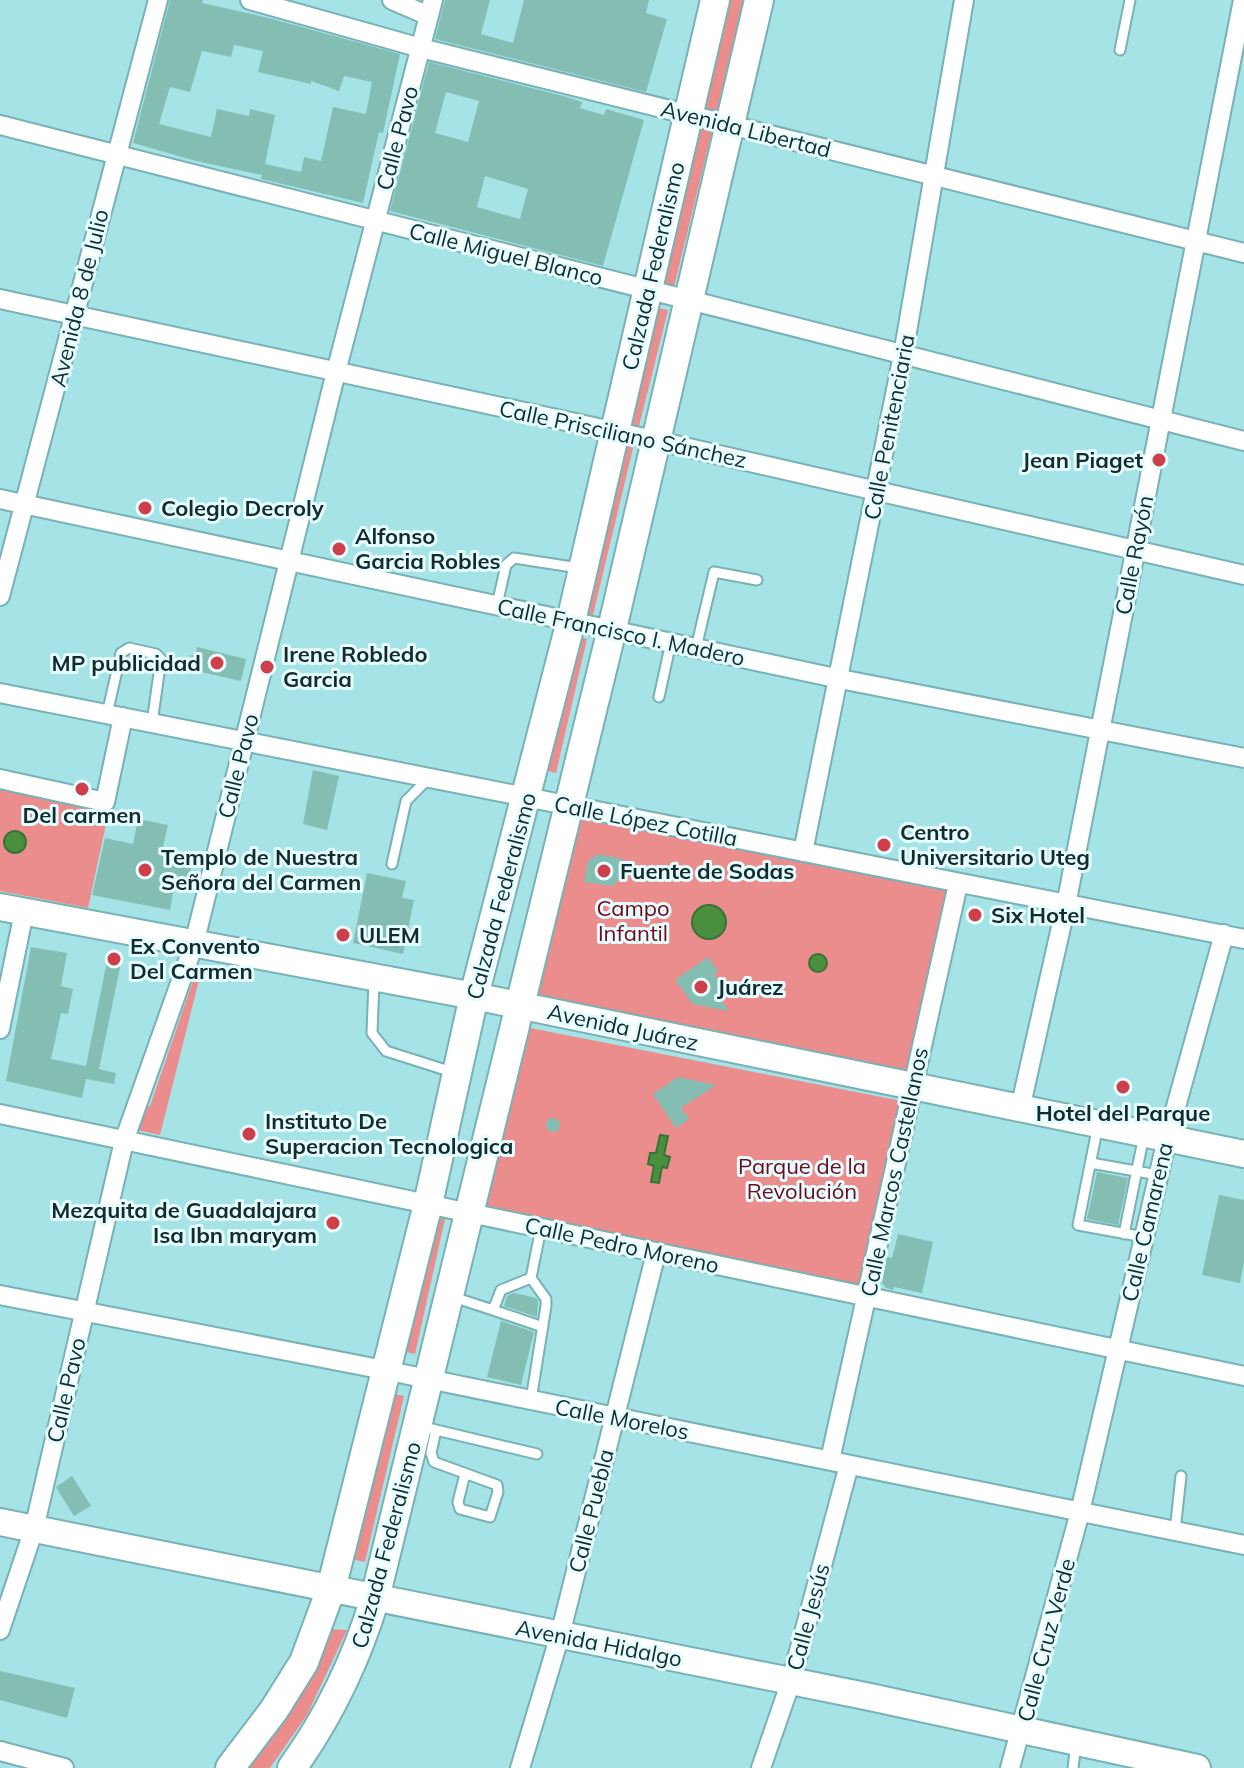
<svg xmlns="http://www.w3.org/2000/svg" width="1244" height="1768" font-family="Mulish,sans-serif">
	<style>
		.green { fill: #ea8d8c }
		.water { fill: #4a8f3e; stroke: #3a7139; stroke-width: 2 }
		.building { fill: #84beb3; fill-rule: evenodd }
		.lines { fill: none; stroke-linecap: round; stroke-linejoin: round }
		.lane-casing { stroke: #76b2b6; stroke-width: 13 }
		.street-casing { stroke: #76b2b6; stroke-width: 22 }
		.secondary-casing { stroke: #76b2b6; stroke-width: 30 }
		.primary-casing { stroke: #76b2b6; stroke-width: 32 }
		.lane { stroke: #fff; stroke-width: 9 }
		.street { stroke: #fff; stroke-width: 18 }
		.secondary { stroke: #fff; stroke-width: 26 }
		.primary { stroke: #fff; stroke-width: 28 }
		.poi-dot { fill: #cf3f4a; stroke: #e5fdfe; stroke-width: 3 }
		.labels { text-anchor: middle; stroke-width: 6; stroke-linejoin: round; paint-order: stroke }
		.street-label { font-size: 22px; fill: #142c2e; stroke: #e5fdfe }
		.poi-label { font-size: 22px; font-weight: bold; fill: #142c2e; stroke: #e5fdfe; text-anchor: start }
		.park-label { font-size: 22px; fill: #700a1a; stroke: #e5fdfe }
	</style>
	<rect width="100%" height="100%" fill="#a6e3e7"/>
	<path class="green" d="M723 0H743L716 114 696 109Z
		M694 123 713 127 672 295 653 290Z
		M650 306 668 310 638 430 620 425Z
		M616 440 634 444 592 619 574 615Z
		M570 635 587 639 556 773 537 768Z
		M0 770 112 796 88 908 0 891Z
		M569 817 961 891 923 1073 527 993Z
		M195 975 200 976 160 1135 132 1129 138 1112 150 1106Z
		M520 1026 917 1104 878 1292 477 1205Z
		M428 1216 445 1219 415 1354 397 1350Z
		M386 1392 404 1396 365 1562 347 1558Z
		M327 1629 347 1630 307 1715 270 1768H243Z"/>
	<path class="water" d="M4 842a11 11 0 1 1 22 0a11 11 0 1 1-22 0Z
		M692 922a17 17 0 1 1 34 0a17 17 0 1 1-34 0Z
		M809 963a9 9 0 1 1 18 0a9 9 0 1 1-18 0Z
		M660 1135 668 1136 664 1155 670 1157 667 1168 662 1167 659 1183 651 1182 654 1166 648 1164 650 1153H656Z"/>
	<path class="building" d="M170 0H203L202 3 269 18 400 54 383 133 379 132 363 203 261 179 262 175 196 161 133 143ZM234 45 263 51 258 72 311 84V81L339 91 344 76 372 82 366 114 333 107 321 161 304 157 301 172 265 164 275 115 250 109 249 116 217 109 211 137 159 124 170 87 190 92 202 51 231 57Z
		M445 0H490L481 34 513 43 524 0H649L646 13 667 19 646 92 435 39Z
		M429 62 567 97 582 102 580 108 604 115 606 109 644 120 603 266 390 211ZM446 92 479 101 468 142 435 133ZM485 176 528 189 520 219 477 207Z
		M197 647 246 659 241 681 188 669 191 655 195 656Z
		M313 770 339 776 327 830 303 824Z
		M138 819 168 825 161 856 192 862 187 889 174 887 170 910 92 895 105 838 133 844Z
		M598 854 623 859 619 880 612 886 584 882 588 861Z
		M367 873 406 881 402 898 414 900 403 954 353 943Z
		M31 947 67 953 61 986 73 989 68 1014 61 1013 51 1059 86 1066 107 961 121 963 99 1069 116 1073 114 1084 86 1079 82 1098 6 1081Z
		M708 957 718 971 714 974 727 993 720 998 729 1011 693 1004 675 980Z
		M678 1077 716 1085 681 1108 689 1119 676 1128 653 1094Z
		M546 1125a7 7 0 1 1 14 0a7 7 0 1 1-14 0Z
		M1097 1172 1128 1178 1118 1225 1087 1219Z
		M1219 1195 1244 1200V1261L1240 1283 1202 1275Z
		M898 1234 933 1242 922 1293 894 1287 893 1290 886 1288 882 1283 887 1257 892 1258Z
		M514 1293 536 1298 538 1301 537 1317 504 1306 507 1296Z
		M501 1321 534 1332 521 1385 487 1377Z
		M72 1476 91 1506 74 1516 56 1487Z
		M0 1671 75 1688 67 1718 0 1700Z"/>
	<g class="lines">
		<defs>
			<path id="lane" d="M1120 50 1130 0
				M497 605 506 565 514 558 579 568
				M696 648 714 572 757 580
				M659 697 671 642
				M107 714 121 653 129 648 156 654 161 659 152 723
				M392 864 406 801 429 778
				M374 981 372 1033 386 1051 452 1072
				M1098 1125 1078 1225 1144 1237
				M1091 1163 1158 1175
				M1124 1234 1144 1135
				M453 1297 493 1310 501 1290 531 1278
				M493 1310 543 1327
				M531 1400 546 1306V1299L531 1278 541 1228
				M432 1429 537 1454
				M436 1430 431 1453 434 1462 497 1485 498 1492 490 1517 460 1509 458 1502 465 1474
				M1175 1531 1181 1476
				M1073 1768 1076 1744"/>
			<path id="street" d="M250 0 421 48 1244 253
				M392 0 429 16
				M0 125 1244 441
				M0 299 654 440 1244 575
				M0 499 840 679 1244 758
				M0 596 158 0
				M0 693 1244 939
				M0 779 105 802 123 717
				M803 852 903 355 964 0
				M0 1029 24 912
				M1020 1109 1066 905 1243 0
				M0 1114 1244 1376
				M0 1295 374 1368 1244 1545
				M830 1460 958 884
				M0 1630 34 1529 124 1141 194 944 336 372 433 0
				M0 1751 64 1768
				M520 1768 560 1635 656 1253
				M761 1768 791 1681 849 1465
				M1010 1768 1080 1512 1167 1139 1224 934"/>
			<path id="secondary" d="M0 907 474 996 1244 1154
				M0 1522 870 1697 1197 1768"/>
			<path id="primary" d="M230 1768 274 1710 304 1662 331 1589 428 1204 474 996 571 621 715 0
				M292 1768C330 1715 356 1661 375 1598L612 629 759 0"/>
		</defs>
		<use href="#lane" class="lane-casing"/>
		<use href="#street" class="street-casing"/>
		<use href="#secondary" class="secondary-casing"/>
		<use href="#primary" class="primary-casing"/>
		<use href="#lane" class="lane"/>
		<use href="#street" class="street"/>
		<use href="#secondary" class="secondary"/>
		<use href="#primary" class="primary"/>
	</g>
	<g class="poi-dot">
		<circle cx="1159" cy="460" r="8"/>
		<circle cx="145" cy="508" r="8"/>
		<circle cx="339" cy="549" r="8"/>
		<circle cx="217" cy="663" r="8"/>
		<circle cx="267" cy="667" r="8"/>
		<circle cx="82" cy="789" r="8"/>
		<circle cx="884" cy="845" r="8"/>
		<circle cx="145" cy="870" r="8"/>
		<circle cx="604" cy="871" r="8"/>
		<circle cx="975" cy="915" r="8"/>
		<circle cx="343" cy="935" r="8"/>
		<circle cx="114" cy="959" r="8"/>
		<circle cx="701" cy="987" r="8"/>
		<circle cx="1123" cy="1087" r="8"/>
		<circle cx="249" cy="1134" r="8"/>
		<circle cx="333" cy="1223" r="8"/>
	</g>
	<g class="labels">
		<g class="street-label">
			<text transform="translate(746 129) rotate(14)" y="8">Avenida Libertad</text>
			<text transform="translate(397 138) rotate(-75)" y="8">Calle Pavo</text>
			<text transform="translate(506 254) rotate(14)" y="8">Calle Miguel Blanco</text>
			<text transform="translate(653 266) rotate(-77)" y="8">Calzada Federalismo</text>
			<text transform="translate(79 298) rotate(-76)" y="8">Avenida 8 de Julio</text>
			<text transform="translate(889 427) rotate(-79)" y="8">Calle Penitenciaria</text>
			<text transform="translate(623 434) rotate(12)" y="8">Calle Prisciliano Sánchez</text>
			<text transform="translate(1134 555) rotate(-79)" y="8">Calle Rayón</text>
			<text transform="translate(621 632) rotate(12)" y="8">Calle Francisco I. Madero</text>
			<text transform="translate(238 766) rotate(-76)" y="8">Calle Pavo</text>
			<text transform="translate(646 821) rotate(11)" y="8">Calle López Cotilla</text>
			<text transform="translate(501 896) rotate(-75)" y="8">Calzada Federalismo</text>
			<text transform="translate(623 1027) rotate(12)" y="8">Avenida Juárez</text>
			<text transform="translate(894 1172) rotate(-78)" y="8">Calle Marcos Castellanos</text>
			<text transform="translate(1147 1222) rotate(-77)" y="8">Calle Camarena</text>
			<text transform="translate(622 1245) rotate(12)" y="8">Calle Pedro Moreno</text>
			<text transform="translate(66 1390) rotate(-77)" y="8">Calle Pavo</text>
			<text transform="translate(622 1419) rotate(11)" y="8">Calle Morelos</text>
			<text transform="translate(591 1511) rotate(-76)" y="8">Calle Puebla</text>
			<text transform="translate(386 1545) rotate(-75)" y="8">Calzada Federalismo</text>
			<text transform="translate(808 1617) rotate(-75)" y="8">Calle Jesús</text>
			<text transform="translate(1046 1640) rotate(-75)" y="8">Calle Cruz Verde</text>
			<text transform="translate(599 1643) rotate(11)" y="8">Avenida Hidalgo</text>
		</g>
		<g class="poi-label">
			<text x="1143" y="468" text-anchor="end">Jean Piaget</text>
			<text x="161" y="516">Colegio Decroly</text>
			<text x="355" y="544">Alfonso<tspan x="355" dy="25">Garcia Robles</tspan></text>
			<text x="283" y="662">Irene Robledo<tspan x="283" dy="25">Garcia</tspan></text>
			<text x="201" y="671" text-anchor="end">MP publicidad</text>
			<text x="82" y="823" text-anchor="middle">Del carmen</text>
			<text x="900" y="840">Centro<tspan x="900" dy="25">Universitario Uteg</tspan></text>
			<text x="161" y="865">Templo de Nuestra<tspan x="161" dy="25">Señora del Carmen</tspan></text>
			<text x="620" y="879">Fuente de Sodas</text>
			<text x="991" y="923">Six Hotel</text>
			<text x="359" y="943">ULEM</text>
			<text x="130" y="954">Ex Convento<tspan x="130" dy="25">Del Carmen</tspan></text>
			<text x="717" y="995">Juárez</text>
			<text x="1123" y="1121" text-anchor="middle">Hotel del Parque</text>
			<text x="265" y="1129">Instituto De<tspan x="265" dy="25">Superacion Tecnologica</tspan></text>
			<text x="317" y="1218" text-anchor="end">Mezquita de Guadalajara<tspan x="317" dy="25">Isa Ibn maryam</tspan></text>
		</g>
		<g class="park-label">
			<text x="633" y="916">Campo<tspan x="633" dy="25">Infantil</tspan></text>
			<text x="802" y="1174">Parque de la<tspan x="802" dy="25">Revolución</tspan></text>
		</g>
	</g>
</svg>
